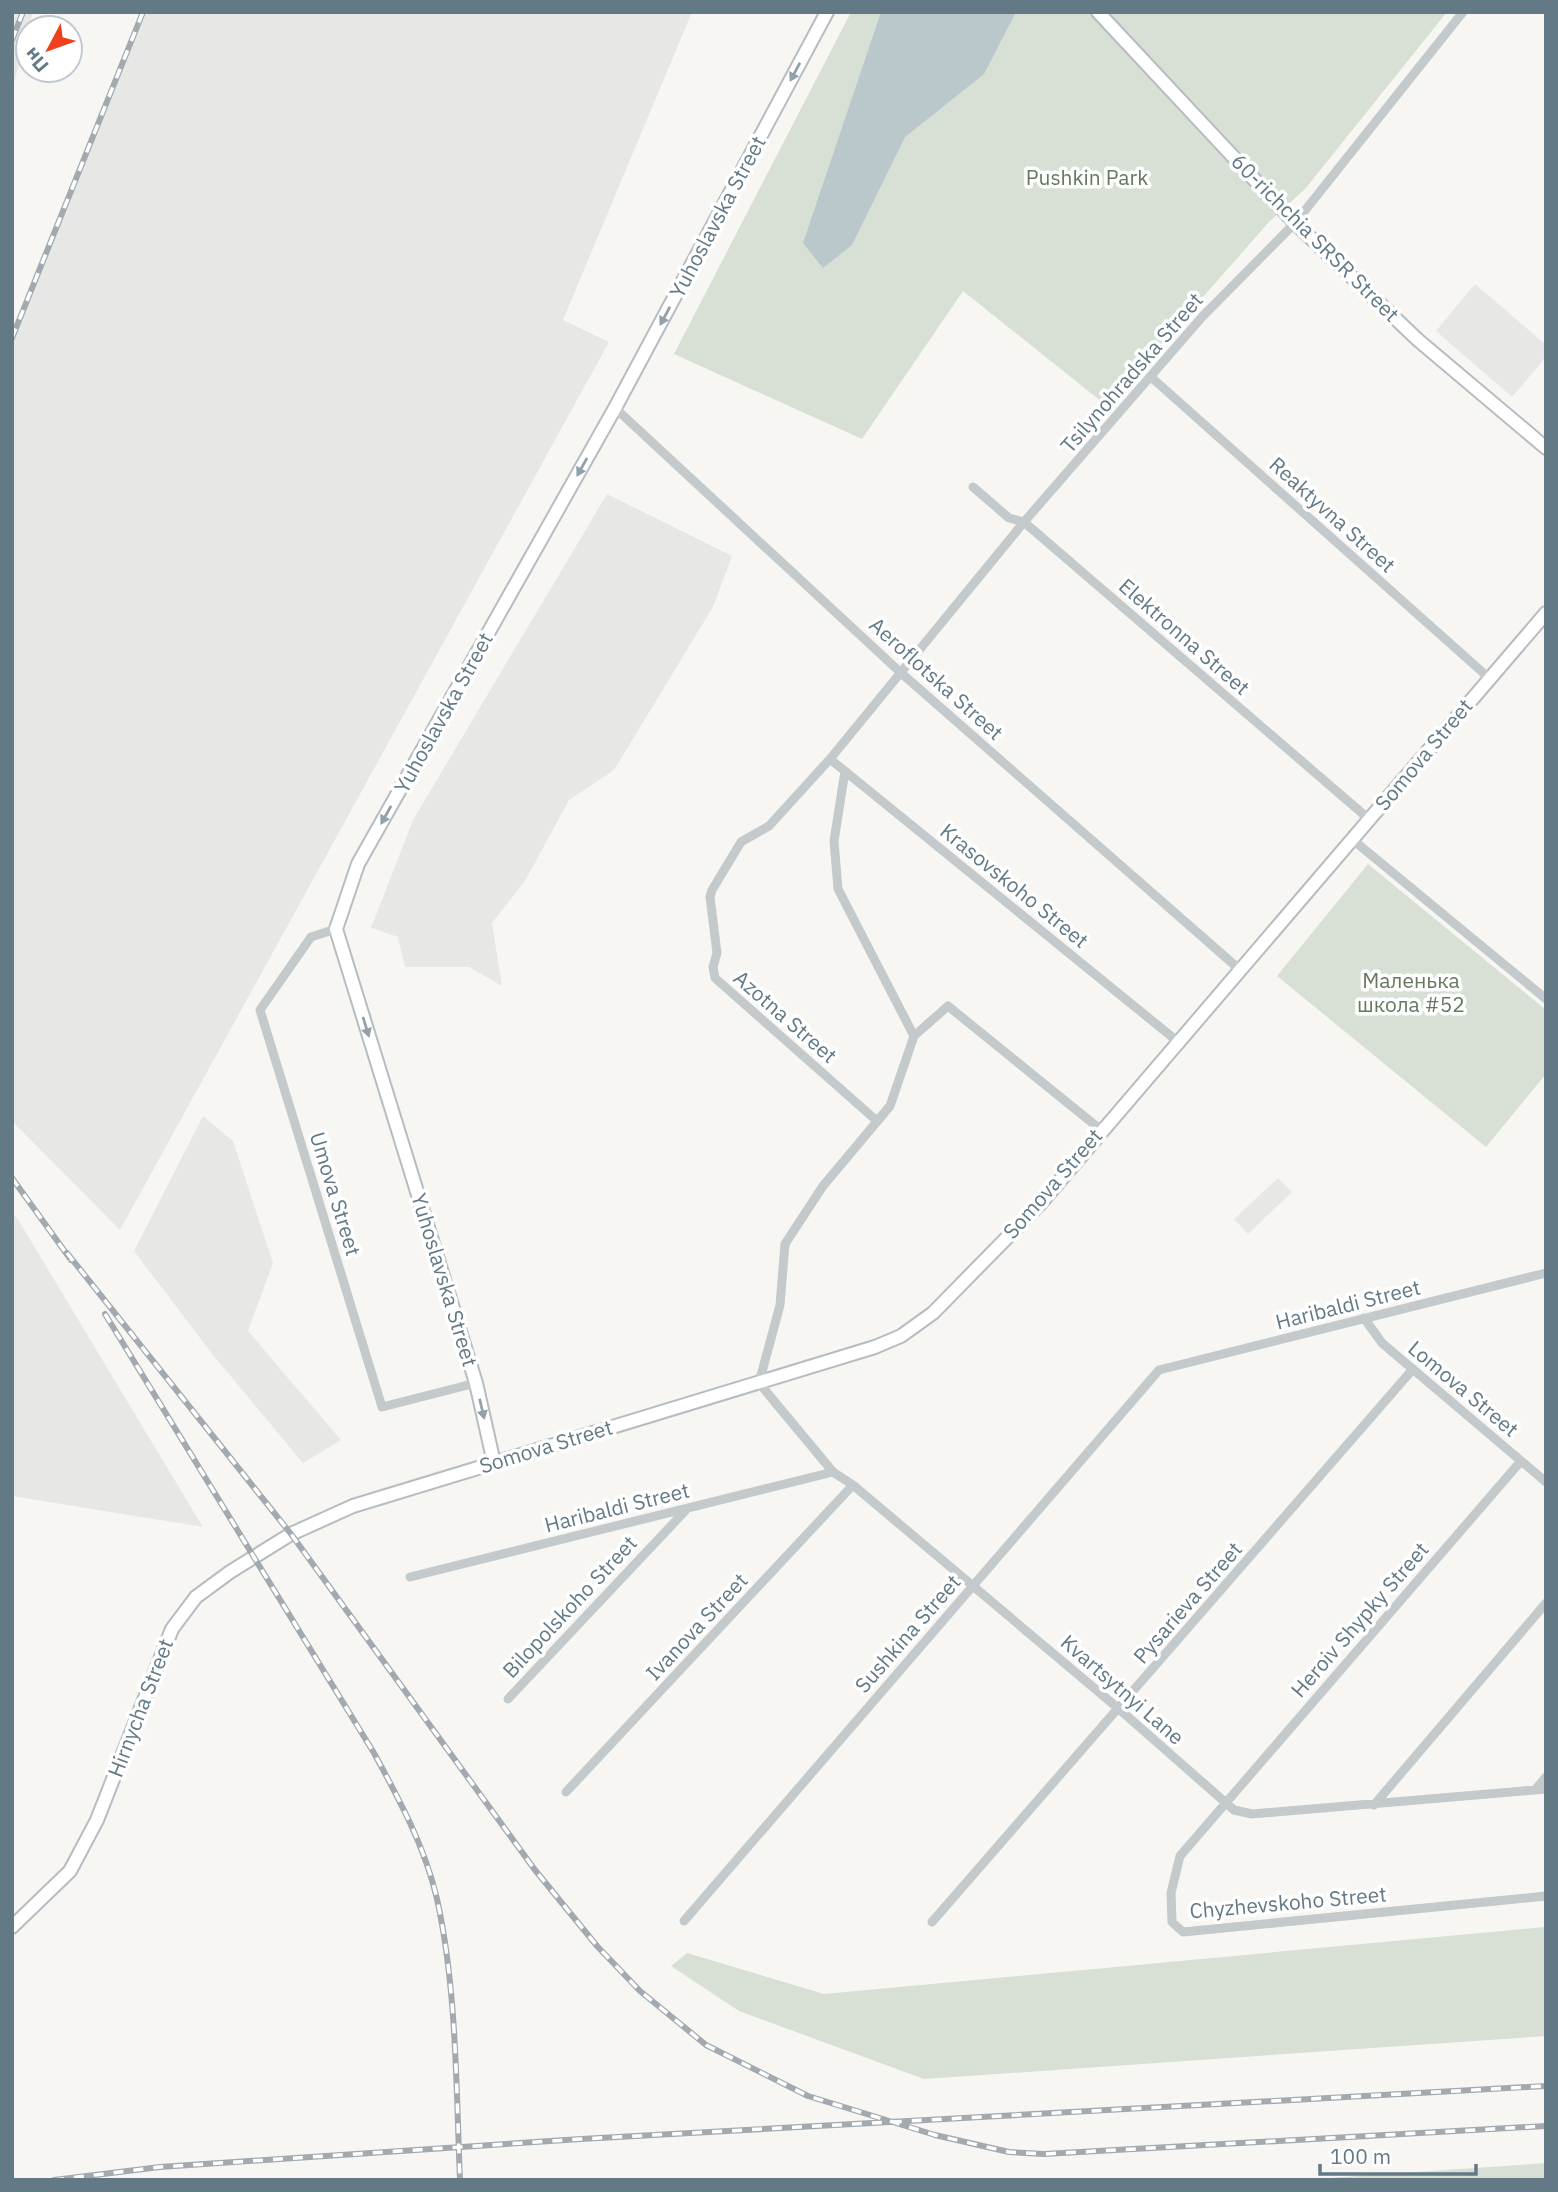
<svg xmlns="http://www.w3.org/2000/svg" width="1558" height="2192" font-family="'IBM Plex Sans',sans-serif">
	<style>
		.built { fill: #e7e8e6 }
		.green { fill: #d8dfd4 }
		.water { fill: #bac8cc }
		.lines { fill: none; stroke-linecap: round; stroke-linejoin: round }
		.secondary-casing { stroke: #b6bcc0; stroke-width: 16 }
		.street { stroke: #c4c9cb; stroke-width: 9 }
		.secondary { stroke: #fff; stroke-width: 12 }
		.rail-casing { stroke: #a2aaaf; stroke-width: 6 }
		.rail { stroke: #fff; stroke-width: 3.5; stroke-dasharray: 10; stroke-linecap: butt }
		.oneway { fill: #92a1aa }
		.labels { text-anchor: middle; stroke-width: 7; stroke-linejoin: round; paint-order: stroke }
		.park-label { font-size: 21px; fill: #66785f; stroke: #fff }
		.street-label { font-size: 21px; fill: #637986; stroke: #fff }
	</style>
	<rect width="100%" height="100%" fill="#f7f6f3"/>
	<path class="built" d="M12 12H33L12 90Z
		M146 12H692L563 320 609 342 120 1230 12 1121V339L76 172Z
		M1475 284 1546 345V357L1512 397 1436 331Z
		M607 494 732 556 713 607 614 770 569 800 525 881 492 923 502 986 469 967H405L398 937 371 928 413 820Z
		M203 1116 233 1141 273 1263 248 1331 341 1440 303 1463 213 1355 134 1251Z
		M1278 1178 1292 1192 1248 1234 1234 1219Z
		M12 1214 17 1218 203 1527 12 1496Z"/>
	<path class="green" d="M851 12H1447L1305 189 1269 222 1107 406 963 291 862 439 674 354Z
		M1368 864 1546 1010V1074L1486 1147 1277 976Z
		M1546 1927V2036L924 2079 739 2011 671 1966 687 1953 824 1994Z
		M1546 2163V2180H1300Z"/>
	<path class="water" d="M881 12H1016L984 74 905 137 852 245 823 268 803 243Z"/>
	<g class="lines">
		<defs>
			<path id="secondary" d="M1098 12 1295 223 1418 340 1546 448
				M494 1463 476 1383 336 929 358 864 615 408 827 12
				M12 1927 70 1871 97 1820 172 1629 196 1597 230 1572 291 1534 353 1506 875 1347 901 1336 933 1313 1040 1204 1546 613"/>
		</defs>
		<use href="#secondary" class="secondary-casing"/>
		<path class="street" d="M1151 377 1489 678
			M615 408 900 672 1239 969
			M973 487 1009 518 1024 522 1370 820
			M830 759 1177 1041
			M845 771 834 841 838 889 914 1036
			M1353 840 1546 999
			M336 929 311 937 260 1010 382 1407 476 1383
			M877 1121 715 978 713 967 717 953 710 897 712 890 741 842 769 826 830 759 1024 522 1202 317 1295 223 1463 12
			M1101 1130 948 1006 914 1036 890 1106 823 1186 785 1244 780 1305 759 1383 833 1472 853 1485 1119 1709 1234 1810 1252 1814 1546 1789
			M1364 1318 1382 1343 1546 1482
			M1521 1461 1180 1856 1171 1893 1172 1922 1183 1932 1546 1896
			M410 1577 833 1472
			M508 1699 685 1511
			M1535 1790 1546 1777
			M566 1792 853 1485
			M1374 1805 1546 1603
			M684 1921 1159 1370 1546 1273
			M932 1922 1413 1369"/>
		<use href="#secondary" class="secondary"/>
		<defs>
			<path id="rail" d="M12 40 23 12
				M12 338 143 12
				M12 1178 71 1260
				M67 1253 291 1534 535 1870 597 1946 640 1991 706 2045 808 2096 935 2135 1009 2152 1044 2154 1546 2126
				M105 1314 374 1753C399 1799 425 1847 437 1899 457 1990 456 2087 460 2180
				M54 2180 160 2167 581 2139 1546 2086"/>
		</defs>
		<use href="#rail" class="rail-casing"/>
		<use href="#rail" class="rail"/>
	</g>
	<defs><path id="oneway-solid" d="M-6-.8H1V-3.2L6.5 0L1 3.2V.8H-6Z" transform="scale(1.75)"/></defs>
	<g class="oneway">
		<use href="#oneway-solid" transform="translate(795 72) rotate(118)"/>
		<use href="#oneway-solid" transform="translate(665 316) rotate(118)"/>
		<use href="#oneway-solid" transform="translate(582 467) rotate(119)"/>
		<use href="#oneway-solid" transform="translate(386 815) rotate(119)"/>
		<use href="#oneway-solid" transform="translate(366 1027) rotate(73)"/>
		<use href="#oneway-solid" transform="translate(482 1409) rotate(77)"/>
	</g>
	<g class="labels">
		<g class="park-label">
			<text x="1087" y="185">Pushkin Park</text>
			<text x="1411" y="988">Маленька<tspan x="1411" dy="24">школа #52</tspan></text>
		</g>
		<g class="street-label">
			<text transform="translate(718 217) rotate(-62)" y="7">Yuhoslavska Street</text>
			<text transform="translate(1315 238) rotate(45)" y="7">60-richchia SRSR Street</text>
			<text transform="translate(1132 373) rotate(-49)" y="7">Tsilynohradska Street</text>
			<text transform="translate(1332 515) rotate(42)" y="7">Reaktyvna Street</text>
			<text transform="translate(1184 637) rotate(41)" y="7">Elektronna Street</text>
			<text transform="translate(936 679) rotate(42)" y="7">Aeroflotska Street</text>
			<text transform="translate(444 713) rotate(-61)" y="7">Yuhoslavska Street</text>
			<text transform="translate(1424 755) rotate(-50)" y="7">Somova Street</text>
			<text transform="translate(1014 886) rotate(39)" y="7">Krasovskoho Street</text>
			<text transform="translate(785 1017) rotate(41)" y="7">Azotna Street</text>
			<text transform="translate(1053 1184) rotate(-49)" y="7">Somova Street</text>
			<text transform="translate(335 1194) rotate(73)" y="7">Umova Street</text>
			<text transform="translate(444 1280) rotate(73)" y="7">Yuhoslavska Street</text>
			<text transform="translate(1348 1305) rotate(-14)" y="7">Haribaldi Street</text>
			<text transform="translate(1463 1389) rotate(40)" y="7">Lomova Street</text>
			<text transform="translate(546 1447) rotate(-17)" y="7">Somova Street</text>
			<text transform="translate(617 1508) rotate(-14)" y="7">Haribaldi Street</text>
			<text transform="translate(1188 1603) rotate(-49)" y="7">Pysarieva Street</text>
			<text transform="translate(570 1607) rotate(-47)" y="7">Bilopolskoho Street</text>
			<text transform="translate(1360 1620) rotate(-49)" y="7">Heroiv Shypky Street</text>
			<text transform="translate(697 1627) rotate(-47)" y="7">Ivanova Street</text>
			<text transform="translate(908 1634) rotate(-49)" y="7">Sushkina Street</text>
			<text transform="translate(1122 1690) rotate(41)" y="7">Kvartsytnyi Lane</text>
			<text transform="translate(141 1708) rotate(-69)" y="7">Hirnycha Street</text>
			<text transform="translate(1288 1903) rotate(-5)" y="7">Chyzhevskoho Street</text>
		</g>
	</g>
	<rect width="1558" height="2192" fill="none" stroke="#637986" stroke-width="28"/>
	<g transform="translate(49 49) rotate(229)"><circle r="33" fill="#ffffff" stroke="#c1c9cf" stroke-width="2"/>
	<path d="M0-5L12 26L0 18L-12 26Z" fill="#ee401b"/>
	<text y="-10" font-size="19" font-weight="bold" text-anchor="middle" fill="#637986">Пн</text>
	</g>
	<path d="M1320 2164v10h156v-10" fill="none" stroke="#637986" stroke-width="3.5"/>
	<text x="1330" y="2164" font-size="21" fill="#637986" stroke="#ffffff" stroke-width="5" paint-order="stroke">100 m</text>
</svg>
